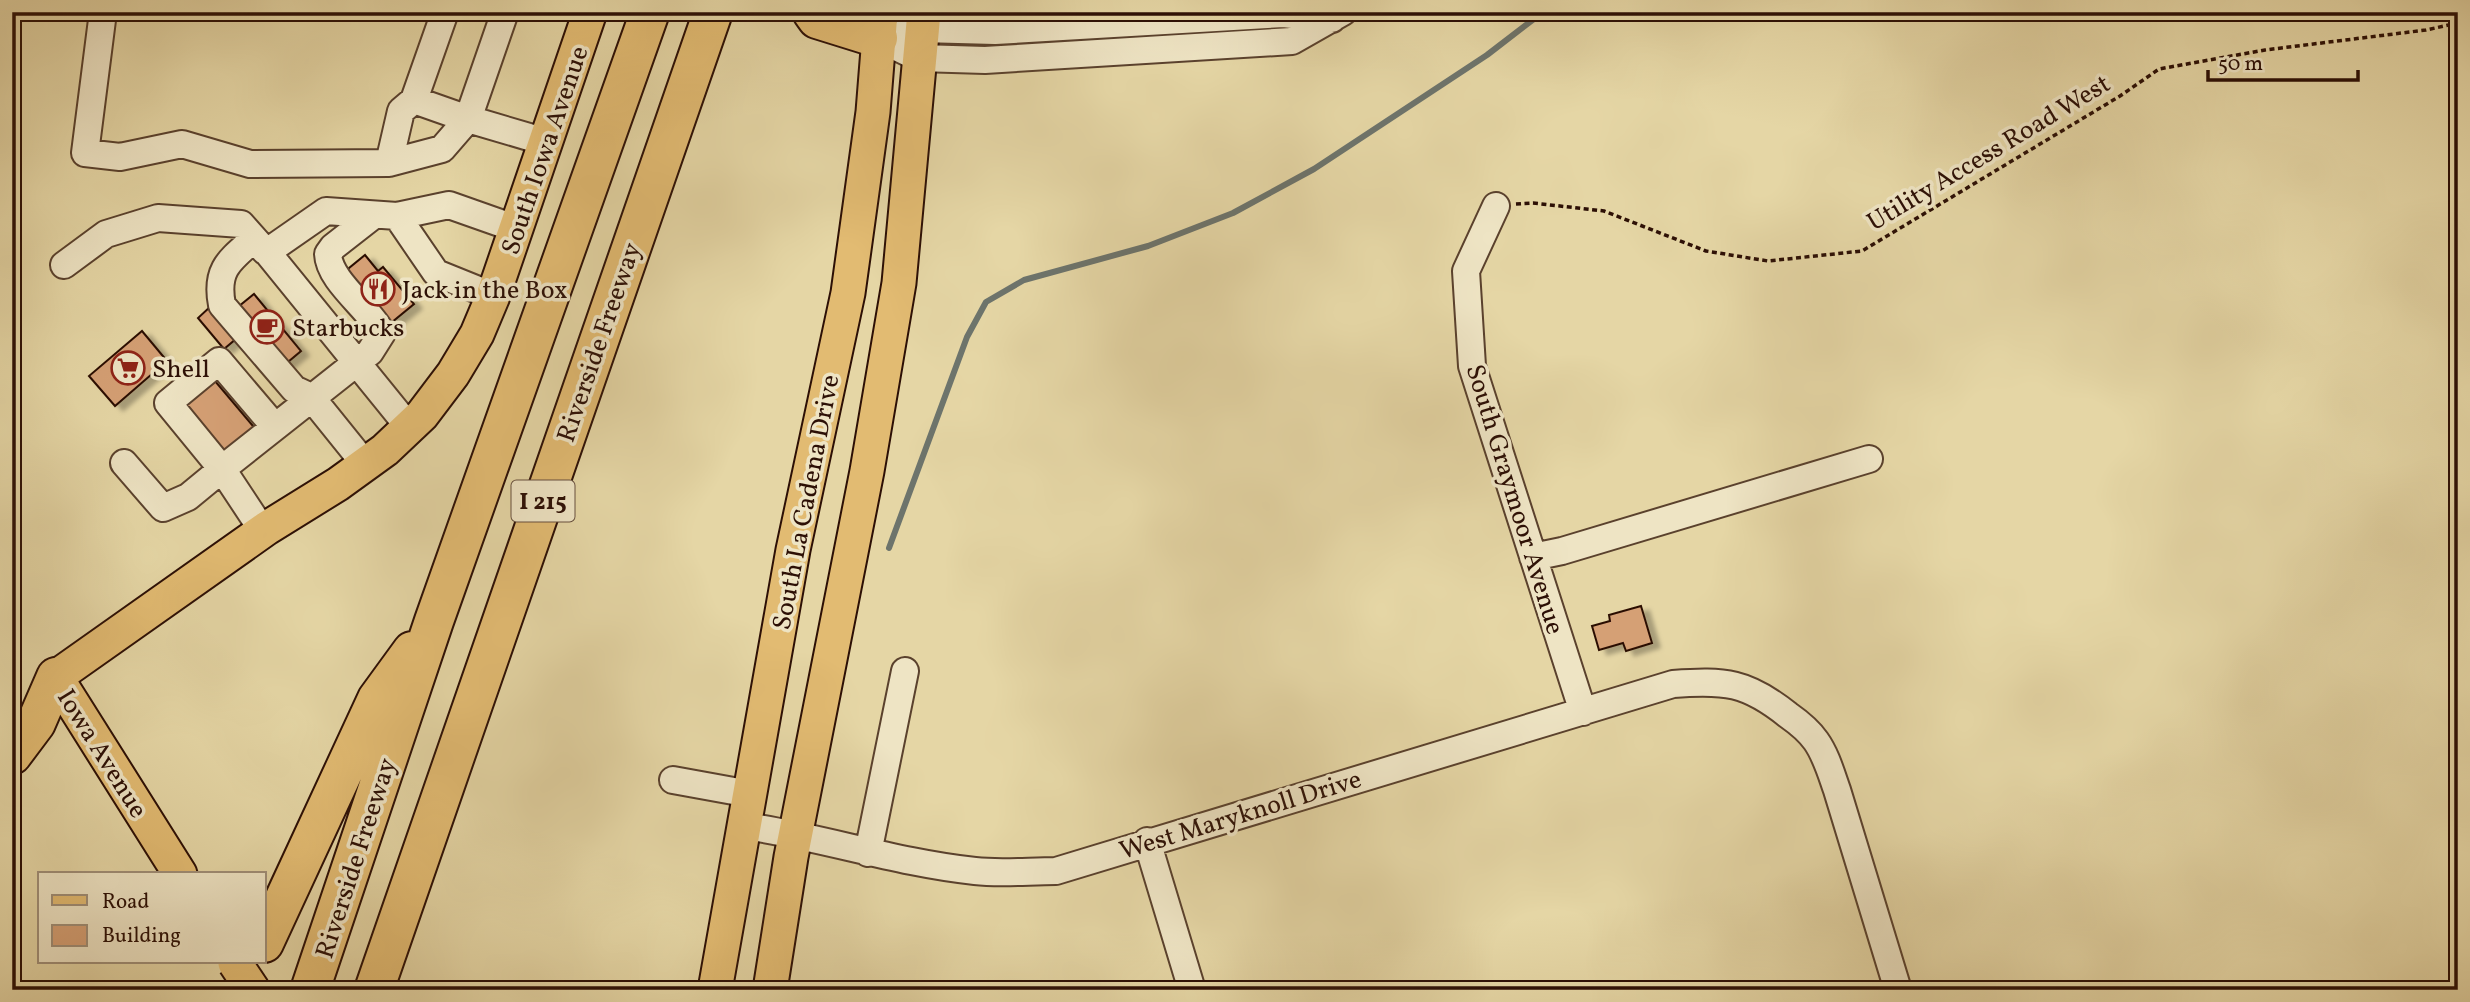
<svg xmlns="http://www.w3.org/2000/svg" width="2470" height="1002" font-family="Vollkorn,serif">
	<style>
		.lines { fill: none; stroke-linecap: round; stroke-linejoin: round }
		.stream { stroke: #6d746c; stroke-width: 6 }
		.building { fill: #d5a075; stroke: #2c0f05; stroke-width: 2; filter: url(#shadow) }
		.minor-casing { stroke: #5a412d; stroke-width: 30 }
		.major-casing { stroke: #2c0f05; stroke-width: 37 }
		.highway-casing { stroke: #2c0f05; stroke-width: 42 }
		.path { stroke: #2c0f05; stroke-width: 3.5; stroke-dasharray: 5 3.5; stroke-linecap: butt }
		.minor { stroke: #eee4c4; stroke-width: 26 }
		.major { stroke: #e2bb72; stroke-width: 33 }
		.highway { stroke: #e2bb72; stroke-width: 38 }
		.major-bridge-casing { stroke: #2c0f05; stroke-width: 37; stroke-linecap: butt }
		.major-bridge { stroke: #e2bb72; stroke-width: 33 }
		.labels { text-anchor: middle; stroke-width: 7; stroke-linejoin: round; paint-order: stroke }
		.shield { fill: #eee4c4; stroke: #664f3e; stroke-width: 2 }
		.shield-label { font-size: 24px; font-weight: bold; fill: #2c0f05 }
		.street-label { font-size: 26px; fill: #2c0f05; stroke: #eee4c4 }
		.poi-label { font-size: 26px; fill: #2c0f05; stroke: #eee4c4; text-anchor: start }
	</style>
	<defs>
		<filter id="shadow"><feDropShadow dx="8" dy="4.5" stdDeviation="2" flood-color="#0004"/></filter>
	</defs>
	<rect width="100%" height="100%" fill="#e5d6a5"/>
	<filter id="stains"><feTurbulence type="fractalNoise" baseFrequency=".00286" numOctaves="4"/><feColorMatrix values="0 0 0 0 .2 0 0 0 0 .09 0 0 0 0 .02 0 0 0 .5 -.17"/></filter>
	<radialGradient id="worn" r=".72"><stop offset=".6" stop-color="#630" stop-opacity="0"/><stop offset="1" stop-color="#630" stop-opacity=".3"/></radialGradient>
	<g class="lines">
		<path class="stream" d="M889 548 967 337 986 302 1024 280 1148 246 1233 213 1314 169 1487 55 1543 12"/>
	</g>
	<path class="building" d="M365 255 378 271 383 267 414 304 386 327 343 273Z
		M254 294 301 351 282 367 238 307Z
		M211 306 237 338 224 349 198 318Z
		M142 331 167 361 115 406 89 376Z
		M215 381 258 432 228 457 185 406Z
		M1641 606 1652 643 1626 651 1623 643 1599 650 1592 626 1610 621 1609 615Z"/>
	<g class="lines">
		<defs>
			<path id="minor" d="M103 12 85 153 120 157 182 144 250 164 389 163 442 149 468 119 546 142
				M445 12 414 100 468 119 505 12
				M905 32 922 29 995 31 1283 14 1332 19
				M878 38 919 58 985 60 1292 41 1343 12
				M389 163 401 111 414 100
				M1496 206 1466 271 1472 366 1583 712
				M397 216 436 273 493 296
				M254 239C230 260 215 269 222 305L294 389 311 397 365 464
				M64 265 106 234 158 218 241 224 265 251
				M275 427 219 361 168 403 222 469 370 352 382 333C369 308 329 281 328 254L333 247 374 215
				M409 427 267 252 326 211 397 216 449 205 517 229
				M124 463 163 508 188 497 222 469 263 531
				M1533 557 1562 551 1869 459
				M673 780 750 794
				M745 826C822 837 897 863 975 871 1001 874 1029 871 1056 871L1673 684C1725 680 1747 682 1788 715 1798 722 1809 731 1816 741 1826 755 1831 773 1837 790L1898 990
				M1147 841 1192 990
				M868 853 905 671"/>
			<path id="major" d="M180 874 56 677 267 528 338 484 385 450 422 415 453 374 477 334 493 296 590 12
				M715 990 793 550 848 293 873 112 881 12
				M770 990 791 857 867 471 899 283 924 12"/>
			<path id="highway" d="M812 12 817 19 878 38
				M12 755 36 723 56 677
				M264 943 377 699 412 651
				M310 990 434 621 650 12
				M374 990 713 12"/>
		</defs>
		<use href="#minor" class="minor-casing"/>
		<use href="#major" class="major-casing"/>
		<use href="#highway" class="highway-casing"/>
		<path class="path" d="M1516 204 1533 203 1604 211 1706 251 1768 261 1862 251 2120 96 2159 69 2265 50 2426 30 2458 23"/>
		<use href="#minor" class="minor"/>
		<use href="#major" class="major"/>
		<use href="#highway" class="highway"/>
		<defs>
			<path id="major-bridge" d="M235 963 253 990"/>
		</defs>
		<use href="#major-bridge" class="major-bridge-casing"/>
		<use href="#major-bridge" class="major-bridge"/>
	</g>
	<defs>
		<symbol id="restaurant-ring" viewBox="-11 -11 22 22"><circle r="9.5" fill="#eee4c4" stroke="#8f2418" stroke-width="1.5"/><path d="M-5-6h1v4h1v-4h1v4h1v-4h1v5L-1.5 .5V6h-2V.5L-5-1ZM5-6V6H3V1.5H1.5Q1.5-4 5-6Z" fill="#8f2418"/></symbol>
		<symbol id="cafe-ring" viewBox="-11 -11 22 22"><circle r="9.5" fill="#eee4c4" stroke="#8f2418" stroke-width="1.5"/><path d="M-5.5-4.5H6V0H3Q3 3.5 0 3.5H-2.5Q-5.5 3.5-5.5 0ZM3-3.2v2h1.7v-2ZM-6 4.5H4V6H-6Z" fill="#8f2418"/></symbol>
		<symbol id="supermarket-ring" viewBox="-11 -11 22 22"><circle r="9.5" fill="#eee4c4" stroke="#8f2418" stroke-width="1.5"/><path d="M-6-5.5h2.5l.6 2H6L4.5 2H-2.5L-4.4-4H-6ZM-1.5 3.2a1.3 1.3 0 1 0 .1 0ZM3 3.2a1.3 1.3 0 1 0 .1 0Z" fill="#8f2418"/></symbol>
	</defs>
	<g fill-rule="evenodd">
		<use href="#restaurant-ring" x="359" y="270" width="38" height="38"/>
		<use href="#cafe-ring" x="248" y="308" width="38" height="38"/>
		<use href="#supermarket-ring" x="109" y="349" width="38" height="38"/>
	</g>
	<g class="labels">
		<rect class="shield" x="511.5" y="480.5" width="63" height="41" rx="5"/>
		<g class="shield-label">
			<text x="543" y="509">I 215</text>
		</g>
		<g class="street-label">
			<text transform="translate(544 150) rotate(-71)" y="9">South Iowa Avenue</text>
			<text transform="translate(1988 152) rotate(-31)" y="9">Utility Access Road West</text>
			<text transform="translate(598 342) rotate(-71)" y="9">Riverside Freeway</text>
			<text transform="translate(1516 499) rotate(73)" y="9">South Graymoor Avenue</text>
			<text transform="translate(805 502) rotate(-79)" y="9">South La Cadena Drive</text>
			<text transform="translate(103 753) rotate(58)" y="9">Iowa Avenue</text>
			<text transform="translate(1240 814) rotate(-17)" y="9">West Maryknoll Drive</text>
			<text transform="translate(355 858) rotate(-72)" y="9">Riverside Freeway</text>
		</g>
		<g class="poi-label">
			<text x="402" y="298">Jack in the Box</text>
			<text x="292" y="336">Starbucks</text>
			<text x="152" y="377">Shell</text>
		</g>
	</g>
	<rect width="2470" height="1002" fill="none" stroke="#e5d6a5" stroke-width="42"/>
	<rect x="14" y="14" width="2442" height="974" fill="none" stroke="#2c0f05" stroke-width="3.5"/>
	<rect x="21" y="21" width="2428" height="960" fill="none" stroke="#2c0f05" stroke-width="2"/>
	<rect x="38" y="872" width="228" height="91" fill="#eee4c4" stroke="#a08f78" stroke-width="2"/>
	<rect x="52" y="895" width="35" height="10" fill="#e2bb72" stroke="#a08f78" stroke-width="2"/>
	<text x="102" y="908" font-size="21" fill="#2c0f05">Road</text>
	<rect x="52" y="925" width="35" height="21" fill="#d5a075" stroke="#a08f78" stroke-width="2"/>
	<text x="102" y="942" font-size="21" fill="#2c0f05">Building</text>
	<path d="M2208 70v10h150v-10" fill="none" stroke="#2c0f05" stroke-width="3.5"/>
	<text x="2218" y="70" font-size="21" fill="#2c0f05" stroke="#eee4c4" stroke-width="5" paint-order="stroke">50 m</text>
	<rect width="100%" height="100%" filter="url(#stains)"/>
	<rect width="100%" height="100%" fill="url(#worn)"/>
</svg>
